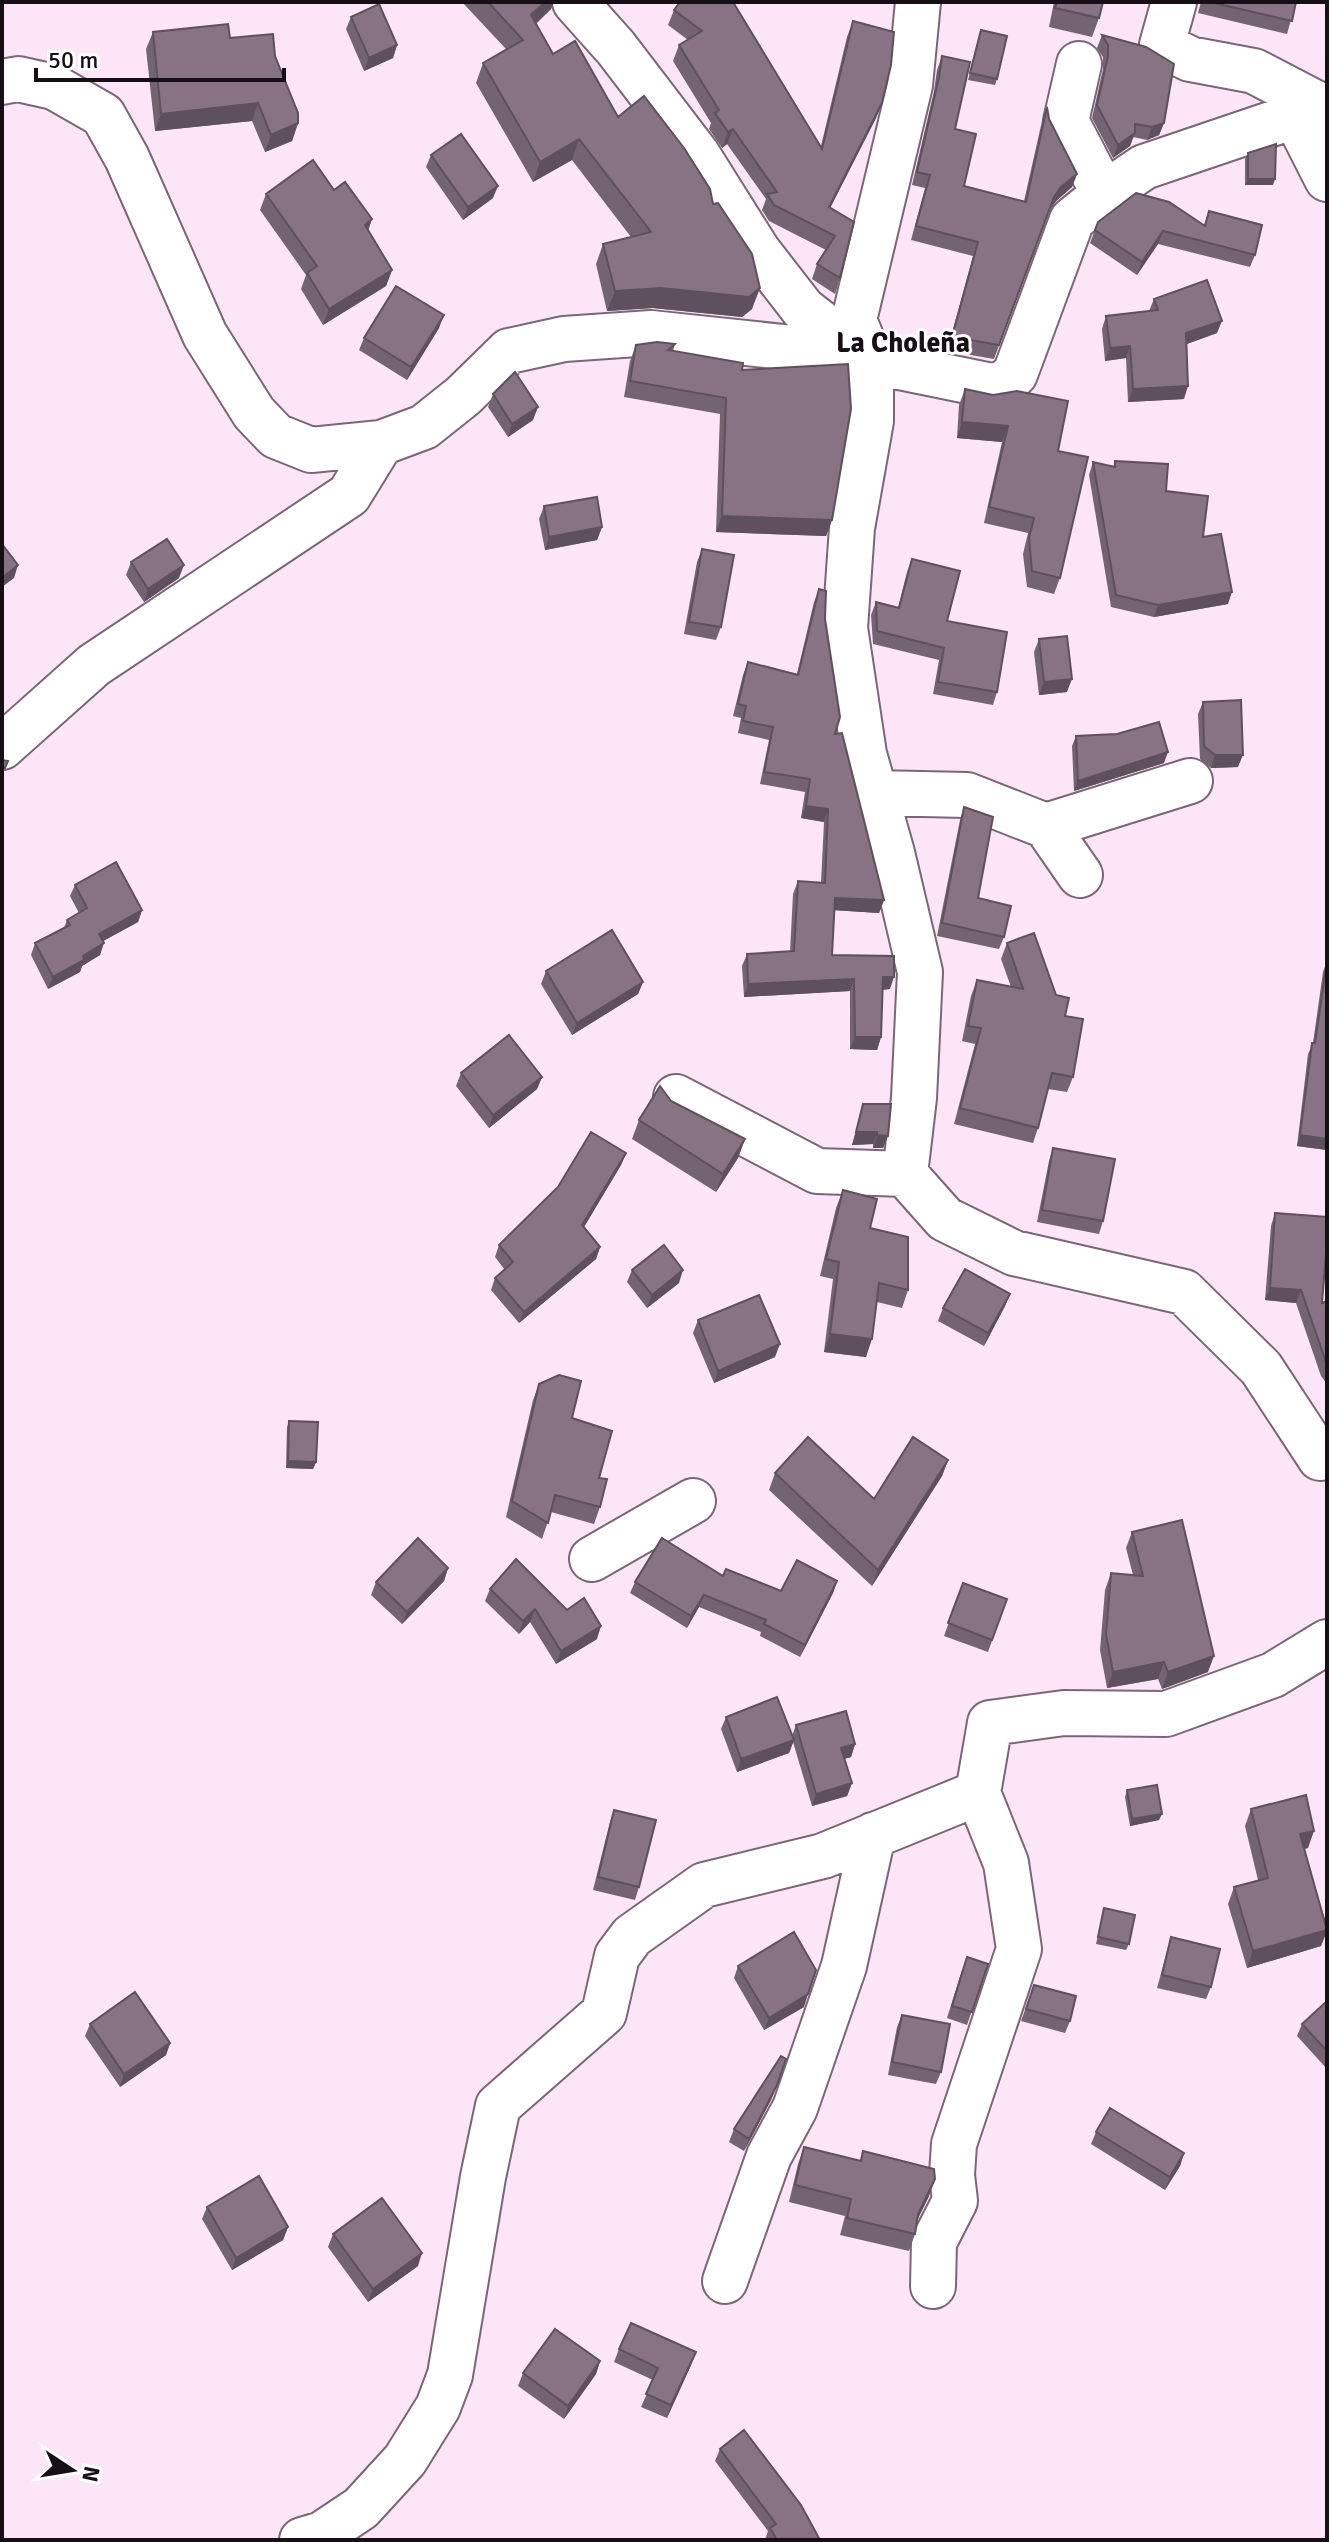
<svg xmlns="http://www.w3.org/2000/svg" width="1329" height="2542" font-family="Signika,sans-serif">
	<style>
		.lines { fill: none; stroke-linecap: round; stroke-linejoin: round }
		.minor-casing { stroke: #7a6676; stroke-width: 48 }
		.minor { stroke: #fff; stroke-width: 44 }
		.wall { fill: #746371 }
		.shaded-wall { fill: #5e505c }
		.building { fill: #877383; stroke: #5e505c; stroke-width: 2 }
		.labels { text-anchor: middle; stroke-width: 6; stroke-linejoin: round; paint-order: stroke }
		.quarter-label { font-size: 28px; font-weight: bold; fill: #160f15; stroke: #fff }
	</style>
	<rect width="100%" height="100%" fill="#fce5f7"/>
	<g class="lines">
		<defs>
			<path id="minor" d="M575 2 616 48 697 154 758 251 803 309 871 362V421L852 528 845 628 864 754 892 853 920 972 914 1098 905 1174 945 1219 1014 1253 1184 1292 1261 1368 1320 1458 1327 1457
				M1174 2 1162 45 1190 59 1254 71 1323 107
				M1079 64 1066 121 1104 194
				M2 82 18 79 54 87 103 115 127 158 205 335 254 413 276 436 311 450 381 443 424 427 463 396 509 351 564 339 651 333 821 351 992 386 1004 383 1015 374 1072 220 1104 194 1144 167 1327 105
				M1295 116 1327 179
				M871 362 854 320 910 85 918 2
				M2 747 94 665 349 495 381 443
				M875 793 967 795 1046 826 1080 875
				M1046 826 1190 781
				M676 1097 817 1171 905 1174
				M592 1559 693 1501
				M725 2281 769 2156 795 2108 844 1966 873 1835
				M933 2286 934 2242 955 2201 952 2175 954 2144 1019 1949 1006 1863 978 1793
				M302 2540 322 2534 361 2508 405 2460 438 2407 450 2375 483 2177 498 2106 604 2013 617 1956 632 1936 704 1885 823 1856 978 1793 990 1723 1064 1713 1166 1714 1273 1675 1327 1642"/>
		</defs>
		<use href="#minor" class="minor-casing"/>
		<use href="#minor" class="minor"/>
	</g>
	<path class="wall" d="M462 2H554L551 9 536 24 553 54 618 117 713 204 752 309 742 317 653 308 607 311 596 264 603 244 631 237 572 160 533 182 476 83 483 63 506 49Z
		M1054 2H1103L1099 18 1092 37 1049 27Z
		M1201 2H1296L1287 34 1198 13Z
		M733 3 821 146 847 37 853 21 882 103 876 118 830 208 840 278 835 294 812 279 817 264 826 250 769 221 762 210 766 199 727 144 722 148 709 129 711 123 673 61 679 45 688 40 668 25 674 10Z
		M351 17 397 45 393 58 364 71 346 29Z
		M981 30 997 79 995 85 968 80Z
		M153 32 230 38 275 56 298 123 292 141 265 152 252 121 155 131 146 49Z
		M1102 35 1164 123 1159 135 1147 140 1133 137 1130 146 1113 158 1092 118 1103 69V57L1097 48Z
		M942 56 964 186 1024 201 1042 121 1047 107 1049 119 1077 174 1072 187 1056 201 1049 211 994 359 947 351 973 256 911 240 925 188 912 185 934 91 937 70Z
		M1248 153 1273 185H1245V159Z
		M431 155 493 198 463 220 426 167Z
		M334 190 372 219 368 230 392 270 386 286 323 325 301 289 306 275 260 210 266 194Z
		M1209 211 1255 255 1250 267 1158 244 1137 275 1090 243 1098 222 1204 225Z
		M1154 299 1217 333 1187 344 1184 399 1128 402 1126 358 1105 361 1102 329 1106 316 1149 311Z
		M439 328 407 380 359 350 364 338Z
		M675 344 673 351 742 370 832 520 826 536 716 532 720 414 624 397 630 361 636 345Z
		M965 389 1058 451 1060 578 1054 594 1027 587 1023 554 1028 533 984 523 1002 442 957 438 959 405Z
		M493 394 533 420 508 437 488 407Z
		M1115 461 1166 491 1203 537 1228 604 1154 617 1111 607 1089 475 1093 462 1113 467Z
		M544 506 602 527 597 540 545 550 539 519Z
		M702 549 721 627 716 640 684 634 697 562Z
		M912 559 947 621 997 692 993 705 933 694 939 660 873 644 871 615 876 602 898 608 907 572Z
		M131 562 179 578 144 602 126 575Z
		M819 589 825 619 835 734 884 900 879 913 834 910 832 955 890 989 882 990 881 1037 877 1050 850 1049V991L744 997 742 966 747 954 790 952 793 894 798 881 821 882 824 822 801 818 805 792 760 784 769 740 738 733 741 718 733 716 743 675 748 662 797 674 814 602Z
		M1039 639 1067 692 1039 695 1034 652Z
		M1203 702 1238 767 1211 768 1200 759 1198 714Z
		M1076 736 1164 763 1074 791 1072 746Z
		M964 807 978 898 1004 937 999 949 937 936 960 820Z
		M75 885 142 910 138 922 103 941 100 955 82 966 80 972 48 989 31 955 35 943 64 928 67 920 79 913 70 896Z
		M1007 943 1056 995 1065 1016 1073 1077 1067 1092 1048 1089 1038 1128 1033 1143 954 1124 975 1044 962 1041 971 996 977 980 1011 987 1001 959Z
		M1327 961V1150L1297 1146 1308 1054 1313 1043 1323 972Z
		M546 971 643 982 638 994 572 1035 541 984Z
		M461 1073 542 1077 537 1089 489 1128 456 1086Z
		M863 1104 888 1136 883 1148H873V1144L852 1145Z
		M639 1120 745 1139 738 1158 716 1192 632 1139Z
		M1053 1148 1103 1221 1099 1234 1037 1222 1049 1161Z
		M626 1153 621 1165 584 1227 600 1247 596 1259 519 1323 491 1290 495 1278 505 1270 495 1257 499 1245Z
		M843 1190 870 1228 908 1290 902 1308 877 1302 866 1357 824 1352 833 1279 820 1276 836 1208Z
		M1275 1213 1322 1303 1327 1301V1384L1321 1376 1296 1303 1265 1300 1271 1226Z
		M632 1270 679 1283 647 1308 627 1282Z
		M1010 1294 1005 1306 984 1346 938 1321 943 1308Z
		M698 1320 775 1357 714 1383 693 1333Z
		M539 1384 572 1418 599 1478 600 1507 594 1524 551 1512 542 1539 506 1517 533 1400Z
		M289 1421 316 1462 313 1469 286 1468 287 1427Z
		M948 1460 942 1476 872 1586 769 1490 775 1473 874 1499Z
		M1132 1532 1208 1672 1162 1689 1158 1679 1107 1688 1100 1650 1105 1590 1111 1573 1133 1575 1126 1548Z
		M448 1568 444 1581 402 1624 371 1595 376 1582Z
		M723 1576 781 1591 837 1581 833 1593 800 1657 760 1636 761 1632 699 1607 687 1628 630 1593 635 1582Z
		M963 1583 1007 1599 988 1652 944 1636Z
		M490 1589 567 1610 597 1639 556 1664 530 1622 519 1634 485 1601Z
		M726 1717 792 1736 796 1725 855 1744 851 1757 844 1759 852 1783 847 1796 812 1806 793 1742 789 1753 737 1772 721 1729Z
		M1127 1790 1159 1820 1130 1826 1125 1797Z
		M1251 1809 1308 1848 1304 1849 1327 1927V1931L1321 1946 1247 1968 1228 1904 1234 1887 1258 1880 1245 1826Z
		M614 1810 639 1887 635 1900 593 1890 610 1822Z
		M1104 1908 1129 1944 1126 1950 1096 1944Z
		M1171 1937 1211 1987 1206 1999 1157 1988Z
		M988 1964 967 2025 947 2018 962 1970Z
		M738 1966 804 2007 764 2030 734 1978Z
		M1034 1985 1070 2021 1065 2033 1021 2021Z
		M1327 2001V2069L1297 2036 1302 2024Z
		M902 2015 941 2072 936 2084 888 2075 897 2027Z
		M90 2024 170 2043 166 2055 120 2087 85 2036Z
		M772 2098 744 2151 729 2142 734 2129Z
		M1096 2132 1184 2153 1180 2166 1165 2190 1091 2144Z
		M804 2147 860 2161 863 2151 929 2196 917 2220 915 2234 909 2251 840 2235 845 2216 789 2202 798 2164Z
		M207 2207 288 2227 283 2240 232 2270 202 2219Z
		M333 2234 418 2266 368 2302 328 2247Z
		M619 2349 691 2365 667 2418 641 2407 653 2380 614 2362Z
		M600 2361 596 2374 564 2419 518 2386 523 2373Z
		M720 2449 820 2540H765L768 2531 715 2461Z"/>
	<path class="shaded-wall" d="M545 2H554L551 9 523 35 531 15Z
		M397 45 393 58 364 71 369 58Z
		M258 103 252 121 155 131 161 114Z
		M882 103 876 118 823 222 829 207Z
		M298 123 292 141 265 152 271 135Z
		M1164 123 1159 135 1147 140 1152 127Z
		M733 129 727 144 722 148 728 132Z
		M1135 133 1130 146 1113 158 1118 145Z
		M579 139 572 160 533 182 540 162Z
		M1077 174 1072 187 1056 201 1049 211 994 359 1054 197 1061 187Z
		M1248 179H1275L1273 185H1245Z
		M498 186 493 198 463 220 468 207Z
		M372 219 366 236 365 225Z
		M1163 231 1158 244 1137 275 1142 262Z
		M392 270 386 286 323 325 329 309Z
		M661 288H760L752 309 742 317 653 308 607 311 615 291Z
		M444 315 439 328 407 380 411 367Z
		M1222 321 1217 333 1181 346 1186 333Z
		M1130 346 1126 358 1105 361 1110 348Z
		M1188 386 1184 399 1128 402 1133 389Z
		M538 407 533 420 508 437 512 424Z
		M962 422 1008 426 1002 442 957 438Z
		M722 516 832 520 826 536 716 532Z
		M602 527 597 540 545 550 549 537Z
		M18 565 14 578 2 587V578Z
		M184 565 179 578 144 602 148 589Z
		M1232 592 1228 604 1154 617 1158 605Z
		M1072 679 1067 692 1039 695 1044 682Z
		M1168 752 1164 763 1074 791 1078 781Z
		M1215 755H1243L1238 767 1211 768Z
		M806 806 828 809 824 822 801 818Z
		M835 898 884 900 879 913 831 910Z
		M142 910 138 922 94 946 99 934Z
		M104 943 100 955 82 966 80 972 48 989 53 977Z
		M883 977H894L890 989 878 990Z
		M854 979 850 991 744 997 748 984Z
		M643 982 638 994 572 1035 577 1023Z
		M855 1037H881L877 1050 850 1049Z
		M542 1077 537 1089 489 1128 493 1115Z
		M856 1132H877L873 1144 852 1145Z
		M877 1135 888 1136 883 1148H873Z
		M1300 1135 1327 1139V1150L1297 1146Z
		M745 1139 738 1158 716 1192 723 1174Z
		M626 1153 621 1165 578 1237 582 1225Z
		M600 1247 596 1259 519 1323 524 1312Z
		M683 1270 679 1283 647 1308 652 1295Z
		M1270 1288 1301 1290 1296 1303 1265 1300Z
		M1010 1294 1005 1306 984 1346 988 1333Z
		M830 1334 872 1339 866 1357 824 1352Z
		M780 1344 775 1357 714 1383 718 1371Z
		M948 1460 942 1476 872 1586 878 1570Z
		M288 1461 316 1462 313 1469 286 1468Z
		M448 1568 444 1581 402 1624 407 1612Z
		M837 1581 833 1593 800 1657 805 1645Z
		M704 1595 699 1607 687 1628 691 1616Z
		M535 1609 530 1622 519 1634 523 1621Z
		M601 1626 597 1639 556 1664 561 1651Z
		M1214 1656 1208 1672 1162 1689 1168 1672Z
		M1164 1662 1158 1679 1107 1688 1113 1672Z
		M794 1740 789 1753 737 1772 741 1759Z
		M855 1744 851 1757 836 1761 841 1748Z
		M852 1783 847 1796 812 1806 816 1794Z
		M1162 1814 1159 1820 1130 1826 1132 1819Z
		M1314 1831 1308 1848 1293 1851 1300 1834Z
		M1327 1930 1321 1946 1247 1968 1253 1951Z
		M808 1994 804 2007 764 2030 769 2018Z
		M170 2043 166 2055 120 2087 124 2074Z
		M777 2085 772 2098 744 2151 749 2139Z
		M1184 2153 1180 2166 1165 2190 1170 2177Z
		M935 2179 929 2196 912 2231 918 2214Z
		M288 2227 283 2240 232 2270 236 2258Z
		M422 2253 418 2266 368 2302 373 2289Z
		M696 2352 691 2365 667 2418 671 2405Z
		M600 2361 596 2374 564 2419 568 2406Z"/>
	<path class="building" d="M488 2H545L531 15 553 54 575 41 618 117 644 96 684 148 710 189 713 204 718 203 752 254 760 288 749 297 661 288 615 291 603 244 651 232 579 139 540 162 483 63 523 40Z
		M680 2H733L822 149 853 21 894 32 891 65 882 103 829 207 854 222 840 278 817 264 835 236 774 205 767 194 777 192 733 129 728 132 715 113 719 110 679 45 702 31 674 10Z
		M1057 2H1103L1099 18 1055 8Z
		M1210 2H1296L1292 21Z
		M379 4 397 45 369 58 351 17Z
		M228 24 230 38 273 34 275 56 298 113V123L271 135 258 103 161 114 153 32Z
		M981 30 1007 36 997 79 970 73Z
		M1102 35 1146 47 1174 64 1164 123 1152 127 1135 124V133L1118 145 1097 105 1108 56V45Z
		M942 56 970 62 955 129 976 134 964 186 1026 202 1047 107 1049 119 1077 174 1061 187 1054 197 999 345 952 337 978 242 916 226 930 175 917 172 939 77Z
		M461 134 498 186 468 207 431 155Z
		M1276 144 1275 179H1248V153Z
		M313 160 334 190 345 182 372 219 365 225 392 270 329 309 307 273 317 266 266 194Z
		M1136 193 1169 202 1205 226 1209 211 1262 225 1255 255 1163 231 1142 262 1095 230 1098 222Z
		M1207 280 1222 321 1186 333 1188 386 1133 389 1130 346 1110 348 1106 316 1158 310 1154 299Z
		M396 286 444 315 411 367 364 338Z
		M657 342 675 344 668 350 743 363 742 370 848 364 851 409 832 520 722 516 726 398 630 381 636 345Z
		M515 372 538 407 512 424 493 394Z
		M965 389 993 395 1017 391 1068 401 1058 451 1088 457 1060 578 1032 571 1029 538 1034 518 989 507 1008 426 962 422Z
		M1115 461 1168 464 1166 491 1208 496 1203 537 1221 534 1232 592 1158 605 1116 595 1093 462 1115 467Z
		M597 497 602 527 549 537 544 506Z
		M167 539 184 565 148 589 131 562Z
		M2 544 18 565 2 578Z
		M702 549 734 555 721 627 689 622Z
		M912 559 960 571 947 621 1007 632 997 692 938 682 944 648 877 631 876 602 899 608Z
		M819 589 826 591 825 619 840 717 835 734 842 733 884 900 835 898 832 955 894 956V977H883L881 1037H855L854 979 748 984 747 954 794 951 798 881 825 883 828 809 806 806 810 779 764 772 773 727 743 721 746 706 738 704 748 662 798 675Z
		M1067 636 1072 679 1044 682 1039 639Z
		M1241 700 1243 755H1215L1204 746 1203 702Z
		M1159 722 1168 752 1078 781 1076 736 1117 734Z
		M2 760 8 761 5 768 2 767Z
		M964 807 993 817 978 898 1011 906 1004 937 942 923Z
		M116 862 142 910 99 934 104 943 83 956 84 960 53 977 35 943 70 925 67 920 87 908 75 885Z
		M612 930 643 982 577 1023 546 971Z
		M1034 933 1056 995 1069 998 1065 1016 1083 1019 1073 1077 1052 1073 1038 1128 960 1108 981 1028 968 1026 977 980 1023 989 1007 943Z
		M1327 961V1139L1300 1135 1312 1043H1315Z
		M509 1035 542 1077 493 1115 461 1073Z
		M660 1086 671 1101 745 1139 723 1174 639 1120Z
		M863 1104H891L888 1136 877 1135V1132H856Z
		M591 1132 626 1153 582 1225 600 1247 524 1312 495 1278 513 1262 499 1245 558 1187Z
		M1053 1148 1115 1159 1103 1221 1042 1210Z
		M843 1190 877 1199 870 1228 908 1237V1290L879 1283 872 1339 830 1334 839 1262 826 1259Z
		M1275 1213 1327 1217V1241L1322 1303 1327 1301V1365L1301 1290 1270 1288Z
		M664 1245 683 1270 652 1295 632 1270Z
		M965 1269 1010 1294 988 1333 943 1308Z
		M759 1295 780 1344 718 1371 698 1320Z
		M559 1375 581 1381 572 1418 612 1431 599 1478 607 1479 600 1507 555 1495 548 1523 512 1501 539 1384Z
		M289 1421 318 1422 316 1462 288 1461Z
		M808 1437 874 1499 913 1437 948 1460 878 1570 775 1473Z
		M1182 1520 1214 1656 1168 1672 1164 1662 1113 1672 1106 1634 1111 1573 1143 1576 1132 1532Z
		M418 1538 448 1568 407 1612 376 1582Z
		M662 1538 723 1576 726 1569 781 1591 797 1560 837 1581 805 1645 764 1624 766 1620 704 1595 691 1616 635 1582Z
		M516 1559 567 1610 584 1598 601 1626 561 1651 535 1609 523 1621 490 1589Z
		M963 1583 1007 1599 992 1640 948 1623Z
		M777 1697 794 1740 741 1759 726 1717Z
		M846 1711 855 1744 841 1748 852 1783 816 1794 796 1725Z
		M1157 1785 1162 1814 1132 1819 1127 1790Z
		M1306 1795 1314 1831 1300 1834 1327 1930 1253 1951 1234 1887 1268 1878 1251 1809Z
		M614 1810 656 1820 639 1887 598 1877Z
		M1104 1908 1135 1915 1129 1944 1098 1937Z
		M794 1932 816 1970 808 1994 769 2018 738 1966Z
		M1171 1937 1220 1949 1211 1987 1162 1975Z
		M967 1957 988 1964 972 2012 952 2006Z
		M1034 1985 1076 1996 1070 2021 1026 2009Z
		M135 1992 170 2043 124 2074 90 2024Z
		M1327 2001V2051L1302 2024Z
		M902 2015 950 2024 941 2072 892 2062Z
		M781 2056 786 2059 777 2085 749 2139 734 2129Z
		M1110 2108 1184 2153 1170 2177 1096 2132Z
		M804 2147 861 2161 863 2151 934 2169 935 2179 918 2214 915 2234 847 2218 851 2199 795 2185Z
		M259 2176 288 2227 236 2258 207 2207Z
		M382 2198 422 2253 373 2289 333 2234Z
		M631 2323 696 2352 671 2405 646 2394 658 2368 619 2349Z
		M555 2329 600 2361 568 2406 523 2373Z
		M744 2430 801 2505 820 2540H777L770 2528 776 2524 720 2449Z"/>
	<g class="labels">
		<g class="quarter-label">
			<text x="903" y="352">La Choleña</text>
		</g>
	</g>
	<rect width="1329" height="2542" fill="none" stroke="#160f15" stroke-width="8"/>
	<g transform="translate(72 2470) rotate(102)" stroke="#ffffff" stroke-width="6" paint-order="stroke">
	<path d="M0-6L14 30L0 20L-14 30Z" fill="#160f15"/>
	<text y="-12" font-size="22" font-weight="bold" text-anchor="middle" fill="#160f15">N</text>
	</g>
	<path d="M36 68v12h248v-12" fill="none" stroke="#160f15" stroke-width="4"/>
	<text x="48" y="68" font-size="24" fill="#160f15" stroke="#ffffff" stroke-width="6" paint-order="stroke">50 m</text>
</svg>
